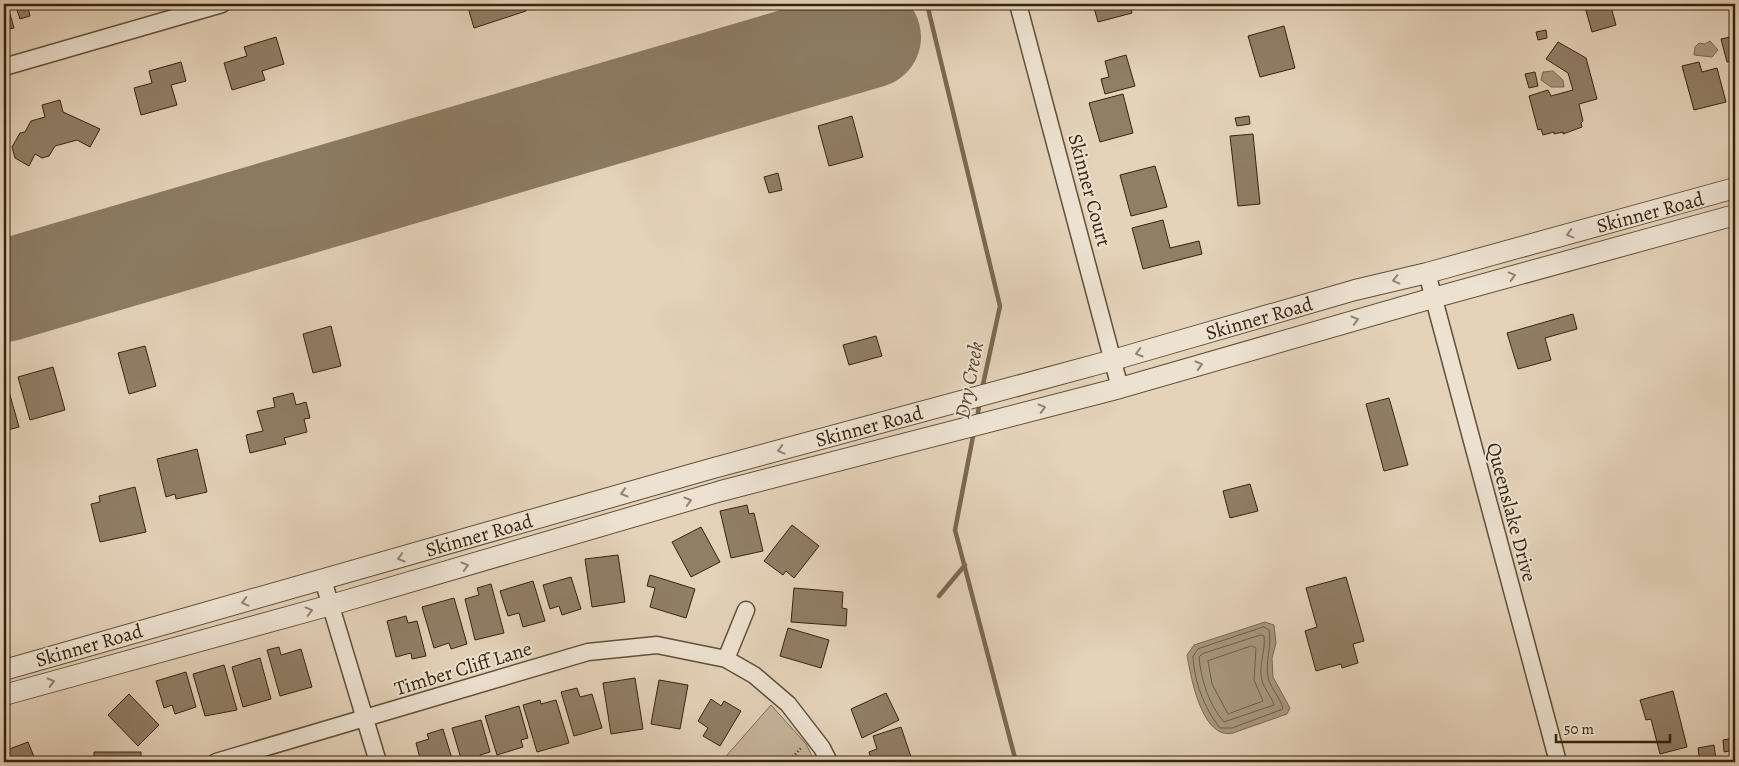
<svg xmlns="http://www.w3.org/2000/svg" width="1739" height="766" font-family="Alegreya,serif">
	<style>
		.green { fill: #c6b49c; stroke: #7e6c54 }
		.water { fill: #a8977e; stroke: #7a6950 }
		.lines { fill: none; stroke-linecap: round; stroke-linejoin: round }
		.shore { stroke: #6e5e45; stroke-width: 1 }
		.stream { stroke: #7a6950; stroke-width: 4.5 }
		.runway { stroke: #8c7b62; stroke-width: 102 }
		.building { fill: #907e66; stroke: #35240c }
		.minor-casing { stroke: #615037; stroke-width: 19 }
		.tertiary-casing { stroke: #615037; stroke-width: 22 }
		.path { stroke: #35240c; stroke-width: 2.5; stroke-dasharray: 1 2.5; stroke-linecap: butt }
		.minor { stroke: #ede2d2; stroke-width: 16 }
		.tertiary { stroke: #ede2d2; stroke-width: 20 }
		.oneway { stroke: #91836f }
		.labels { text-anchor: middle; stroke-width: 4; stroke-linejoin: round; paint-order: stroke }
		.street-label { font-size: 20px; fill: #35240c; stroke: #ede2d2 }
		.water-label { font-size: 21px; font-style: italic; fill: #58462e; stroke: #ede2d2 }
	</style>
	<rect width="100%" height="100%" fill="#e4d2b9"/>
	<filter id="stains"><feTurbulence type="fractalNoise" baseFrequency=".004" numOctaves="4"/><feColorMatrix values="0 0 0 0 .2 0 0 0 0 .09 0 0 0 0 .02 0 0 0 .5 -.17"/></filter>
	<radialGradient id="worn" r=".72"><stop offset=".6" stop-color="#630" stop-opacity="0"/><stop offset="1" stop-color="#630" stop-opacity=".3"/></radialGradient>
	<path class="green" d="M771 705 806 744 815 762H721Z"/>
	<path class="water" d="M1710 41 1718 50 1712 57 1694 55 1695 47 1699 43 1705 44Z
		M1553 71 1563 80 1564 87H1551L1541 80 1543 72Z
		M1265 622 1274 625 1276 643 1272 658 1273 677 1290 708 1287 714 1233 733C1202 740 1191 678 1187 655L1194 645Z"/>
	<g class="lines">
		<path class="shore" d="M1264 627 1269 630C1272 646 1265 661 1268 677 1270 688 1281 698 1283 709L1232 728H1220C1204 708 1194 681 1193 656L1198 649Z
			M1261 635 1264 636C1266 651 1258 665 1262 680 1264 689 1272 697 1274 705L1224 722C1209 705 1201 680 1199 657L1202 654Z
			M1252 646 1256 648 1254 680 1263 701 1228 714 1212 684 1208 661Z"/>
		<path class="stream" d="M927 4 1000 306 982 389
			M977 418 980 401
			M974 431 955 530 1016 762
			M939 596 965 565"/>
		<path class="runway" d="M4 291 870 37"/>
	</g>
	<path class="building" d="M4 4H7L14 28 4 30Z
		M15 4H41L28 8 30 16 20 19Z
		M467 4H524L526 11 474 28Z
		M1093 4H1130L1132 13 1098 22Z
		M1597 4H1602L1604 9 1611 7 1616 25 1592 32 1585 7Z
		M1284 26 1295 68 1260 77 1248 36Z
		M1546 30 1547 38 1538 40 1536 32Z
		M1735 36V60L1727 62 1721 39Z
		M276 37 284 64 262 71 265 80 232 90 224 63 247 56 244 47Z
		M1558 42 1586 58 1597 99 1579 104 1583 121 1581 123 1582 127 1563 134V132L1554 134V132L1543 135 1541 129 1538 130 1529 96 1548 90 1551 96 1573 90 1568 73 1546 59Z
		M1126 55 1135 86 1105 94 1101 79 1109 77 1105 61Z
		M181 62 186 81 171 85 177 105 141 115 134 88 152 83 149 71Z
		M1699 62 1702 72 1717 68 1726 102 1694 110 1682 66Z
		M1535 72 1538 86 1529 88 1525 74Z
		M1123 94 1133 133 1100 142 1089 103Z
		M60 100 63 112 100 129 90 147 77 140 55 146 49 156 42 158 35 154 29 166 15 158 12 147 20 133 25 132 31 121 45 117 42 105Z
		M852 116 863 157 829 166 818 126Z
		M1249 116 1250 124 1237 126 1235 118Z
		M1253 134 1260 204 1238 206 1230 136Z
		M1155 166 1167 207 1131 216 1120 175Z
		M778 173 782 190 769 193 764 177Z
		M1163 220 1170 248 1199 241 1202 254 1143 269 1132 228Z
		M1573 314 1577 329 1545 338 1551 360 1518 369 1507 333Z
		M331 326 341 366 313 373 303 334Z
		M876 336 882 356 849 365 843 345Z
		M145 346 156 386 129 394 118 353Z
		M53 367 65 410 30 420 18 377Z
		M4 374 19 427 4 431Z
		M293 393 296 405 306 402 310 418 304 419 307 432 284 438 286 444 250 453 246 435 263 431 257 411 275 407 273 398Z
		M1389 398 1408 465 1384 471 1366 404Z
		M197 449 207 492 176 499 175 494 166 497 157 459Z
		M1250 484 1258 511 1230 518 1223 491Z
		M135 487 146 532 100 542 91 504 100 502 99 496Z
		M747 505 749 514 754 513 763 551 731 558 720 511Z
		M792 525 819 546 794 578 786 571 783 575 764 561Z
		M701 527 720 562 691 577 672 542Z
		M618 555 625 602 592 607 585 559Z
		M650 575 695 589 686 618 650 607 655 588 647 586Z
		M571 577 581 609 562 615 559 606 550 609 543 585Z
		M1346 577 1364 641 1353 644 1358 663 1342 668 1341 664 1316 671 1305 631 1317 627 1306 588Z
		M533 581 545 621 523 627 519 613 508 616 500 591Z
		M491 584 504 633 475 640 465 599 479 595 477 588Z
		M794 588 843 592 842 608 847 609 846 626 791 622Z
		M454 598 467 644 451 649 449 643 434 648 422 607Z
		M406 616 408 623 417 621 426 656 412 659 411 653 396 657 387 621Z
		M788 628 829 640 821 668 780 656Z
		M279 647 281 655 301 649 312 687 280 696 267 650Z
		M260 658 271 699 243 707 232 667Z
		M224 665 237 710 205 716 193 674Z
		M186 672 196 707 175 714 172 705 164 708 156 681Z
		M635 678 643 729 611 734 603 683Z
		M659 680 688 685 680 729 651 724Z
		M577 688 580 697 592 694 602 728 574 736 561 692Z
		M1673 691 1687 747 1660 754 1651 719 1646 720 1640 700Z
		M886 693 899 720 862 738 851 709Z
		M129 694 159 725 138 746 108 715Z
		M711 699 721 706 724 701 741 711 720 746 703 736 708 728 698 721Z
		M540 700 541 704 556 700 569 743 537 752 523 705Z
		M519 706 528 738 521 740 523 747 497 755 485 716Z
		M481 720 490 752 480 755 482 762H462L452 728Z
		M901 727 911 757 895 762H872L869 752 877 749 873 736Z
		M443 729 453 762H421L416 743 429 739 427 734Z
		M1734 738 1735 750 1724 752 1723 740Z
		M28 742 36 762H4V751Z
		M1714 745 1716 760 1700 762 1698 748Z
		M94 752H141V762H94Z"/>
	<g class="lines">
		<defs>
			<path id="minor" d="M1018 4 1120 388
				M4 67 222 4
				M1427 273 1558 762
				M323 580 378 762
				M726 659 746 610
				M216 762 588 652 657 645 726 659 754 675 788 704 822 748 829 762"/>
			<path id="tertiary" d="M4 670 710 469 1113 360 1355 290 1427 273 1735 188
				M4 695 331 605 721 491 1120 388 1433 298 1735 215"/>
		</defs>
		<use href="#minor" class="minor-casing"/>
		<use href="#tertiary" class="tertiary-casing"/>
		<path class="path" d="M731 762H750
			M788 762 802 747"/>
		<use href="#minor" class="minor"/>
		<use href="#tertiary" class="tertiary"/>
	</g>
	<defs><path id="oneway-chevron" d="M-2-3.5L2.5 0L-2 3.5" fill="none" stroke-width="1.6" stroke-linecap="round" stroke-linejoin="round" transform="scale(1.25)"/></defs>
	<g class="oneway">
		<use href="#oneway-chevron" transform="translate(1570 234) rotate(165)"/>
		<use href="#oneway-chevron" transform="translate(1512 276) rotate(-15)"/>
		<use href="#oneway-chevron" transform="translate(1396 280) rotate(167)"/>
		<use href="#oneway-chevron" transform="translate(1355 320) rotate(-16)"/>
		<use href="#oneway-chevron" transform="translate(1139 353) rotate(164)"/>
		<use href="#oneway-chevron" transform="translate(1199 365) rotate(-16)"/>
		<use href="#oneway-chevron" transform="translate(1042 408) rotate(-15)"/>
		<use href="#oneway-chevron" transform="translate(781 450) rotate(165)"/>
		<use href="#oneway-chevron" transform="translate(624 493) rotate(164)"/>
		<use href="#oneway-chevron" transform="translate(688 501) rotate(-16)"/>
		<use href="#oneway-chevron" transform="translate(401 558) rotate(164)"/>
		<use href="#oneway-chevron" transform="translate(465 566) rotate(-16)"/>
		<use href="#oneway-chevron" transform="translate(245 602) rotate(165)"/>
		<use href="#oneway-chevron" transform="translate(309 611) rotate(-15)"/>
		<use href="#oneway-chevron" transform="translate(51 682) rotate(-15)"/>
	</g>
	<g class="labels">
		<g class="street-label">
			<text transform="translate(1090 190) rotate(75)" y="7">Skinner Court</text>
			<text transform="translate(1650 212) rotate(-15)" y="7">Skinner Road</text>
			<text transform="translate(1259 318) rotate(-16)" y="7">Skinner Road</text>
			<text transform="translate(869 426) rotate(-15)" y="7">Skinner Road</text>
			<text transform="translate(1512 512) rotate(75)" y="7">Queenslake Drive</text>
			<text transform="translate(479 535) rotate(-16)" y="7">Skinner Road</text>
			<text transform="translate(89 645) rotate(-16)" y="7">Skinner Road</text>
			<text transform="translate(463 668) rotate(-17)" y="7">Timber Cliff Lane</text>
		</g>
		<g class="water-label">
			<text transform="translate(969 380) rotate(-79)" y="7">Dry Creek</text>
		</g>
	</g>
	<rect width="1739" height="766" fill="none" stroke="#e4d2b9" stroke-width="20"/>
	<rect x="5" y="5" width="1729" height="756" fill="none" stroke="#35240c" stroke-width="2.5"/>
	<rect x="10" y="10" width="1719" height="746" fill="none" stroke="#35240c"/>
	<path d="M1556 734v8h114v-8" fill="none" stroke="#35240c" stroke-width="2.5"/>
	<text x="1564" y="734" font-size="15" fill="#35240c" stroke="#ede2d2" stroke-width="4" paint-order="stroke">50 m</text>
	<rect width="100%" height="100%" filter="url(#stains)"/>
	<rect width="100%" height="100%" fill="url(#worn)"/>
</svg>
